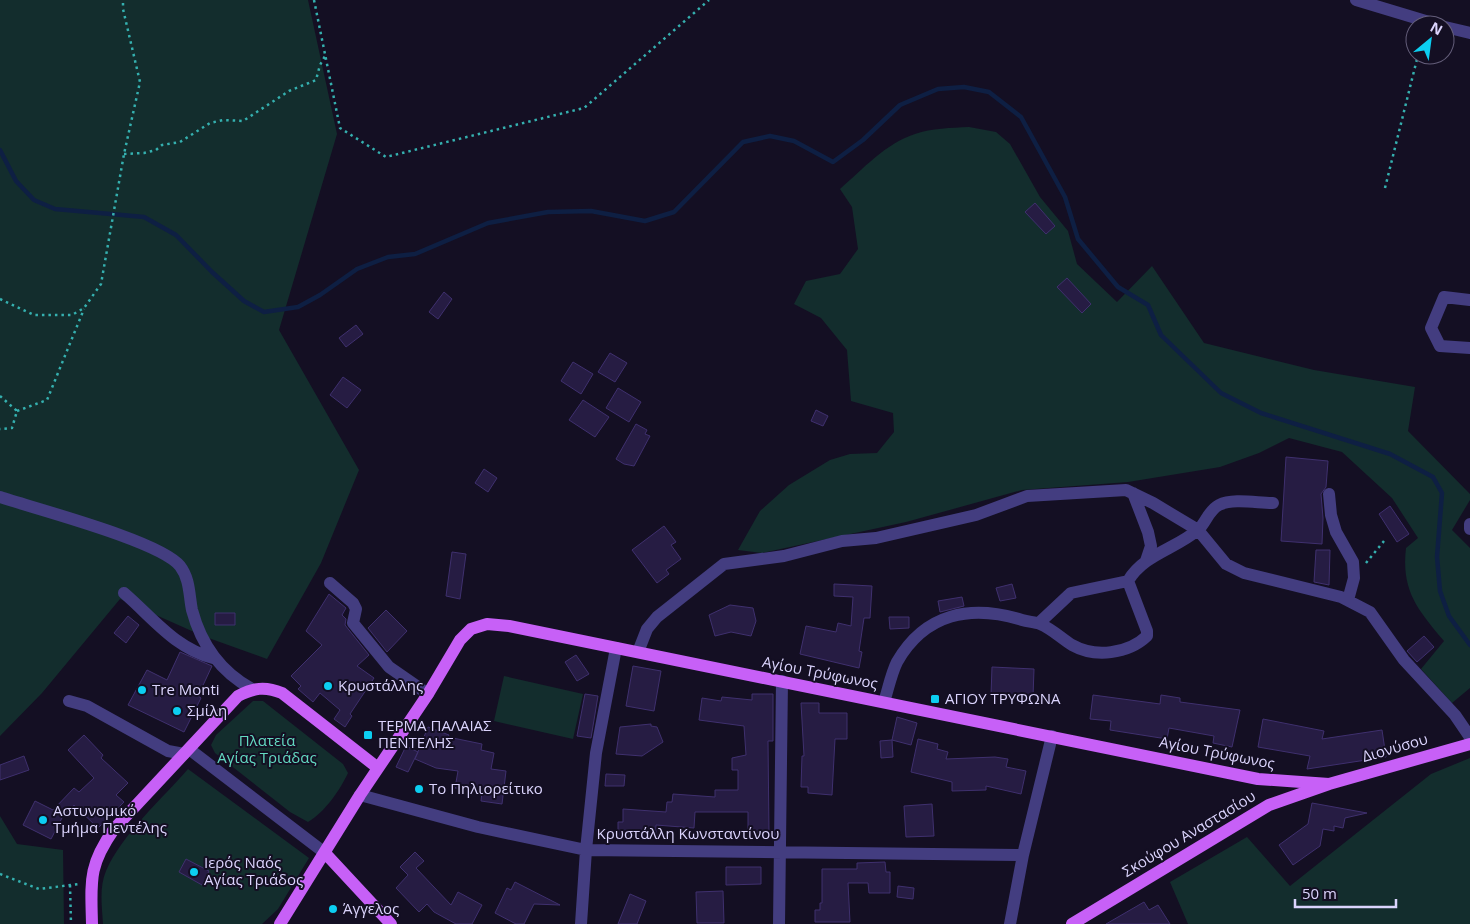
<svg xmlns="http://www.w3.org/2000/svg" width="1470" height="924" font-family="'Open Sans',sans-serif">
	<style>
		.green { fill: #132d2d }
		.lines { fill: none; stroke-linecap: round; stroke-linejoin: round }
		.stream { stroke: #0e1f43; stroke-width: 4.5 }
		.building { fill: #261c43; stroke: #3f306e }
		.path { stroke: #35b0af; stroke-width: 2.5; stroke-dasharray: 2.5 4; stroke-linecap: butt }
		.minor { stroke: #433d80; stroke-width: 12 }
		.major { stroke: #c760f7; stroke-width: 12 }
		.poi-dot { fill: #0ccef1; stroke: #140f23; stroke-width: 2 }
		.labels { text-anchor: middle; stroke-width: 4; stroke-linejoin: round; paint-order: stroke }
		.street-label { font-size: 15px; fill: #dbd4fd; stroke: #140f23 }
		.poi-label { font-size: 15px; fill: #dbd4fd; stroke: #140f23; text-anchor: start }
		.park-label { font-size: 15px; fill: #63dac2; stroke: #140f23 }
	</style>
	<rect width="100%" height="100%" fill="#140f23"/>
	<path class="green" d="M0 0H308L337 134 279 330 359 470 321 563 267 659 203 636 120 599 42 693 0 736Z
		M969 127 996 132 1010 144 1040 197 1068 231 1077 264 1117 302 1152 266 1204 343 1314 370 1415 387 1408 431 1470 494V500L1452 530 1470 548V688L1452 703 1421 669 1444 641C1418 610 1401 591 1406 548L1418 538 1392 498 1342 452 1289 438 1259 453 1220 467 1128 482 1022 490 906 522 762 553 738 550 760 511 789 485 830 460 850 454 877 453 894 432 893 413 851 401 847 350 821 318 794 304 806 281 840 274 858 249 852 207 840 189C862 170 886 143 915 134 932 128 951 128 969 127Z
		M504 676 583 694 573 739 494 721Z
		M253 701H263L343 764 348 773C340 790 325 812 308 822L290 812 215 753 211 745 216 735Z
		M1470 758V924H1188L1170 882 1247 837 1290 886 1431 774Z
		M188 769 309 858 278 909 262 924H103C102 907 99 887 106 871 122 834 162 799 188 769Z
		M0 816 17 844 63 850 64 924H0Z"/>
	<g class="lines">
		<path class="stream" d="M0 150 16 181 34 200 55 209 144 217 176 235 212 272 244 301 264 312 298 307 320 295 357 269 388 257 415 254 488 223 548 212 591 211 645 221 674 212 743 142 770 136 794 141 833 162 863 140 900 105 938 89 964 87 989 92 1021 117 1065 197 1078 239 1118 287 1148 305 1161 335 1221 393 1261 413 1390 454 1433 477 1442 493 1437 557 1440 591 1449 616 1470 645"/>
	</g>
	<path class="building" d="M1035 203 1055 226 1046 234 1025 212Z
		M1067 278 1091 304 1082 313 1057 287Z
		M444 292 452 299 438 319 429 312Z
		M356 325 363 334 346 347 339 338Z
		M610 353 627 363 615 382 598 372Z
		M573 362 593 374 581 394 561 381Z
		M343 377 361 390 347 408 330 395Z
		M618 388 641 402 629 422 606 408Z
		M583 400 609 417 595 437 569 420Z
		M816 410 828 416 823 426 811 421Z
		M636 424 647 430 645 434 650 436 634 466 624 464 616 459Z
		M1286 457 1328 461 1326 487 1321 494 1323 518 1322 544 1281 541Z
		M484 469 497 478 488 492 475 483Z
		M1390 506 1409 534 1397 542 1379 514Z
		M664 526 676 542 671 545 681 559 666 570 669 574 657 583 632 550Z
		M1316 550H1330L1329 585 1314 582Z
		M452 552 466 554 460 599 446 596Z
		M834 584 872 586 870 618H864L859 651 862 652 859 668 800 654 806 626 836 632 838 623 851 626 853 597 834 596Z
		M1012 584 1016 598 1000 601 996 588Z
		M329 594 346 608 342 615 346 619 345 625 369 655 357 666 374 678 350 714 352 716 345 727 334 719 340 710 320 693 313 702 298 689 301 686 291 676 322 645 306 631Z
		M962 597 964 606 940 612 938 601Z
		M730 605 753 608 756 621 751 636 731 632 715 636 709 615Z
		M386 610 407 631 387 652 368 628Z
		M215 613H235V625H215Z
		M128 616 139 625 126 643 114 633Z
		M889 617H909V628L890 629Z
		M1424 636 1434 647 1417 662 1407 651Z
		M180 652 212 666 198 696 201 698 184 732 128 705 147 670 167 680Z
		M576 655 589 674 577 681 565 662Z
		M633 666 661 671 654 711 626 706Z
		M992 667 1034 669 1033 697 991 695Z
		M585 694 598 696 591 738 577 736Z
		M752 694H773V741H768L769 833 748 832V812H695L694 828 656 825V837H618V822H623V809L666 812 667 802H672L673 794 715 797V790H738V770H732V758L746 755 744 726 699 720 702 698 721 701 722 697 752 700Z
		M1093 695 1160 704 1161 695 1180 698V702L1240 710 1232 747 1213 743 1214 736 1169 728 1167 739 1110 730 1111 721 1090 719Z
		M801 703H819V713H847V739H835L832 795 808 793V787H801L802 756H804Z
		M897 717 917 723 911 745 892 740Z
		M1263 719 1324 731 1322 739 1382 730 1386 757 1307 769 1310 756 1258 747Z
		M651 724V726L657 727 663 742 642 756 616 754 620 727Z
		M428 727 449 735 448 737 482 744 481 750 494 753 491 769 506 771 502 804 481 801 482 792 455 788 458 771 436 768 415 759Z
		M84 735 103 755 101 758 128 783 116 795 124 802 98 828 74 805 63 816 51 839 23 825 35 801 53 810 74 788 79 792 94 778 68 750Z
		M918 739 938 744 937 749 948 752 946 759 995 757 1008 759 1006 767 1026 771 1021 794 986 786V790L952 791V782L911 772Z
		M892 740 893 757 881 758 880 741Z
		M406 746 418 752 408 772 396 767Z
		M24 756 29 770 0 780V765Z
		M606 774 625 775 624 786H605Z
		M1312 803 1367 813 1345 818 1343 828 1334 826V831L1323 829 1320 846 1293 865 1279 845 1308 824Z
		M932 804 934 836 906 837 904 806Z
		M415 852 424 861 416 868 451 905 458 892 482 905 472 924H456L434 912 427 904 419 912 396 888 408 875 400 867Z
		M186 859 209 871 202 885 179 872Z
		M885 862 886 872H890V893H869L868 883H848L850 922H815V910H820V903H822V869H857V863Z
		M726 867H761V884L726 885Z
		M515 882 560 905 534 904 524 924H516L495 913 507 888 511 890Z
		M898 886 914 888 913 899 897 897Z
		M723 891 724 923H697L696 892Z
		M630 894 646 901 637 924H618Z
		M1144 902 1149 910 1158 905 1170 924H1106Z"/>
	<g class="lines">
		<path class="path" d="M314 0 340 128 386 157 584 108 709 0
			M124 154 144 153 156 150 162 145 180 142 210 123 223 120 243 121 289 91 316 80 320 65 325 56
			M1385 188 1418 55
			M0 299 34 315H72L84 308 101 284 124 154 140 82 123 9V0
			M0 396 17 411 12 428 0 429
			M17 411 47 400 84 309
			M1366 563 1384 541
			M0 874 39 889 79 884
			M70 885 71 924"/>
		<path class="minor" d="M1356 0 1439 25
			M1445 27 1470 33
			M1470 300 1444 297 1431 328 1440 346 1470 348
			M1133 493 1148 532 1151 546 1146 561
			M1329 494 1331 515 1336 532 1353 562 1354 578 1348 600
			M0 497C36 509 160 541 180 566 190 579 189 595 192 610 201 644 221 672 252 689
			M1470 524V529
			M330 583 353 603 356 609 353 623 389 667 428 694
			M124 593C154 619 175 648 213 658
			M1039 623 1071 593 1128 581C1144 554 1176 549 1199 529 1206 522 1209 510 1219 505 1233 498 1257 503 1273 503
			M638 652 647 629 657 617 724 564 784 556 842 541 876 538 976 515 1027 496 1126 490 1153 503 1198 530 1226 564 1244 573 1341 597 1370 612 1404 660 1455 715 1470 737
			M69 701 87 706 168 751 184 754
			M884 702C888 690 891 674 897 662 925 613 971 604 1022 620 1028 622 1035 622 1040 624 1052 629 1061 638 1072 645 1095 658 1128 654 1147 636V631L1128 581
			M189 749 325 853
			M360 795 478 827 586 850 1023 855
			M581 924 586 850 596 753 616 648
			M779 924 782 681
			M1010 924 1023 855 1052 736"/>
		<path class="major" d="M325 853 391 924
			M92 924C91 881 88 866 114 829L238 696C253 688 265 686 282 693L378 768
			M280 924 360 795 428 694 460 640 471 629 487 624 509 626 1258 779 1329 784
			M1072 924 1269 805 1329 784 1470 744"/>
	</g>
	<g class="poi-dot">
		<circle cx="328" cy="686" r="5"/>
		<circle cx="142" cy="690" r="5"/>
		<rect x="930" y="694" width="10" height="10" rx="2.5"/>
		<circle cx="177" cy="711" r="5"/>
		<rect x="363" y="730" width="10" height="10" rx="2.5"/>
		<circle cx="419" cy="789" r="5"/>
		<circle cx="43" cy="820" r="5"/>
		<circle cx="194" cy="872" r="5"/>
		<circle cx="333" cy="909" r="5"/>
	</g>
	<g class="labels">
		<g class="street-label">
			<text transform="translate(820 673) rotate(11)" y="5">Αγίου Τρύφωνος</text>
			<text transform="translate(1395 748) rotate(-16)" y="5">Διονύσου</text>
			<text transform="translate(1217 753) rotate(11)" y="5">Αγίου Τρύφωνος</text>
			<text x="688" y="839">Κρυστάλλη Κωνσταντίνου</text>
			<text transform="translate(1189 834) rotate(-31)" y="5">Σκούφου Αναστασίου</text>
		</g>
		<g class="poi-label">
			<text x="338" y="691">Κρυστάλλης</text>
			<text x="152" y="695">Tre Monti</text>
			<text x="945" y="704">ΑΓΙΟΥ ΤΡΥΦΩΝΑ</text>
			<text x="187" y="716">Σμίλη</text>
			<text x="378" y="731">ΤΕΡΜΑ ΠΑΛΑΙΑΣ<tspan x="378" dy="17">ΠΕΝΤΕΛΗΣ</tspan></text>
			<text x="429" y="794">Το Πηλιορείτικο</text>
			<text x="53" y="816">Αστυνομικό<tspan x="53" dy="17">Τμήμα Πεντέλης</tspan></text>
			<text x="204" y="868">Ιερός Ναός<tspan x="204" dy="17">Αγίας Τριάδος</tspan></text>
			<text x="343" y="914">Άγγελος</text>
		</g>
		<g class="park-label">
			<text x="267" y="746">Πλατεία<tspan x="267" dy="17">Αγίας Τριάδας</tspan></text>
		</g>
	</g>
	<g transform="translate(1430 40) rotate(29)"><circle r="24" fill="#140f23" stroke="#645e7a"/>
	<path d="M0-4L9 19L0 12L-9 19Z" fill="#0ccef1"/>
	<text y="-8" font-size="14" font-weight="bold" text-anchor="middle" fill="#dbd4fd">N</text>
	</g>
	<path d="M1295 899v8h101v-8" fill="none" stroke="#dbd4fd" stroke-width="2.5"/>
	<text x="1302" y="899" font-size="15" fill="#dbd4fd" stroke="#140f23" stroke-width="4" paint-order="stroke">50 m</text>
</svg>
